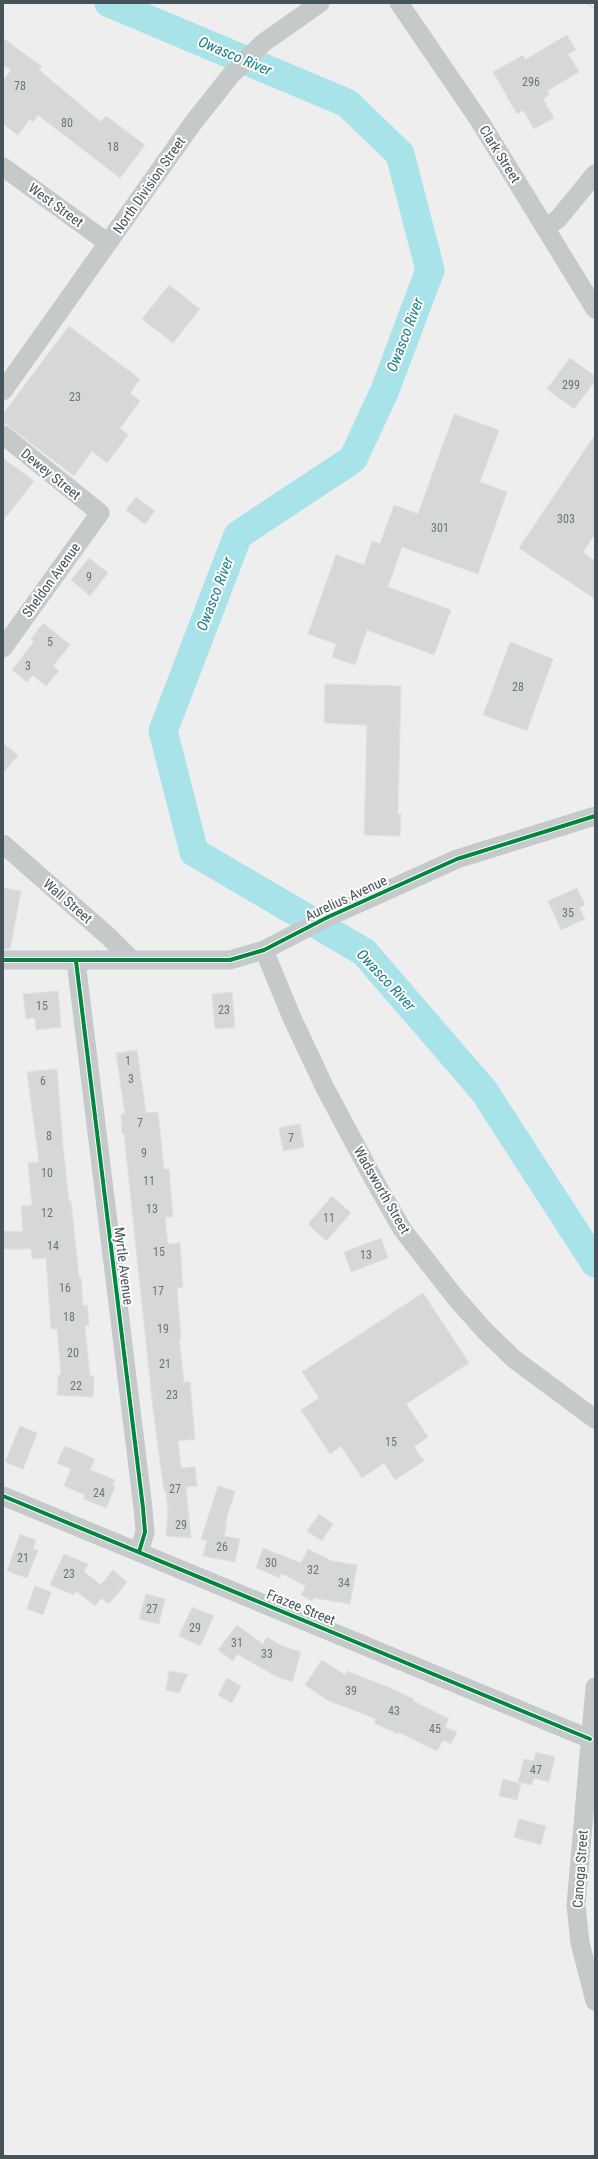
<svg xmlns="http://www.w3.org/2000/svg" width="598" height="2159" font-family="'Roboto Condensed',sans-serif">
	<style>
		.lines { fill: none; stroke-linecap: round; stroke-linejoin: round }
		.river { stroke: #a9e3ea; stroke-width: 29 }
		.building { fill: #d6d7d7; stroke: #e0e0e1 }
		.minor { stroke: #c6c9ca; stroke-width: 19 }
		.rail-casing { stroke: #c2c4c5; stroke-width: 4.5 }
		.rail { stroke: #fff; stroke-width: 3; stroke-dasharray: 9; stroke-linecap: butt }
		.cycleway-casing { stroke: #fff; stroke-width: 6 }
		.cycleway { stroke: #00873e; stroke-width: 4 }
		.labels { text-anchor: middle; stroke-width: 4; stroke-linejoin: round; paint-order: stroke }
		.number-label { font-size: 12px; fill: #6b757a }
		.street-label { font-size: 14px; fill: #46535a; stroke: #fff }
		.water-label { font-size: 15px; font-style: italic; fill: #117f8c; stroke: #fff }
	</style>
	<rect width="100%" height="100%" fill="#efeeee"/>
	<g class="lines">
		<path class="river" d="M109 3 347 103 400 154 430 270 385 390 353 459 238 535 163 731 194 852 364 952 484 1091 595 1263"/>
	</g>
	<path class="building" d="M567 35 576 50 568 54 579 72 547 91 549 95 543 99 554 118 534 129 523 110 517 114 493 72 523 55 525 60Z
		M3 38 42 67 39 70 101 122 106 116 145 145 120 178 38 115 33 122 30 119 18 135 3 124V81L11 70 3 65Z
		M169 285 200 309 173 343 142 319Z
		M69 326 140 379 130 393 140 401 120 428 128 435 107 463 92 451 74 476 3 422V414Z
		M570 358 595 376V381L574 409 547 389Z
		M454 414 499 430 480 482 507 492 478 574 402 547 388 587 451 610 434 655 367 630 355 665 332 657 336 644 308 634 336 555 364 565 372 541 380 544 394 505 418 514Z
		M595 435V534L583 552 595 561V599L519 548Z
		M3 458 34 481 3 521Z
		M136 497 155 511 145 524 126 510Z
		M89 558 108 573 90 596 71 580Z
		M43 623 70 645 53 666 59 671 46 686 33 675 27 682 12 670 34 642 31 639Z
		M510 642 553 659 527 731 483 715Z
		M325 684 401 686 398 814H401L400 836 364 835 367 725 324 723Z
		M3 743 18 755 3 773Z
		M3 888 21 891 10 949H3Z
		M577 888 585 905 579 907 585 919 561 930 548 901Z
		M58 991 61 1027 36 1030 35 1018 26 1019 23 994Z
		M232 992 235 1027 215 1029 212 994Z
		M137 1050 146 1113 158 1112 164 1169H169L173 1217H165L168 1244 180 1243 183 1287 177 1288 181 1338H179L184 1382H190L195 1439 178 1441 181 1468 195 1467 197 1486 186 1487 191 1538 166 1536 168 1511 166 1491H164L153 1409 124 1134H122L121 1114H125L116 1053Z
		M57 1069 63 1147 69 1201H71L79 1277H81L83 1306 87 1305 89 1325 85 1326 90 1376H94L93 1397 57 1395 58 1375H61L57 1329H51L46 1258 32 1259 31 1249H3V1231L23 1232 21 1206 32 1205 28 1163 39 1162 27 1072Z
		M300 1124 304 1147 283 1151 279 1128Z
		M332 1196 351 1213 326 1241 308 1224Z
		M381 1238 388 1258 351 1272 344 1252Z
		M423 1293 469 1363 406 1404 428 1437 414 1447 424 1461 395 1480 384 1463 362 1478 341 1446 330 1454 301 1410 319 1398 302 1372Z
		M20 1426 37 1433 23 1469 5 1462Z
		M65 1446 95 1459 90 1470 115 1480 113 1485 115 1487 106 1508 83 1499 85 1495 64 1486 71 1469 57 1463Z
		M218 1486 235 1491 225 1523H227L224 1536 240 1539 235 1562 203 1556 207 1540 201 1539Z
		M319 1514 333 1524 322 1541 307 1531Z
		M20 1534 36 1540 33 1549 38 1550 27 1578 7 1571Z
		M263 1548 301 1563 308 1549 332 1561 357 1565 350 1604 314 1598 312 1601 301 1595 306 1586 281 1573 280 1578 256 1568Z
		M64 1554 88 1564 84 1572 101 1585 113 1570 127 1582 109 1604 101 1598 95 1606 76 1591 74 1595 50 1585Z
		M35 1586 51 1592 43 1615 27 1609Z
		M146 1594 165 1599 159 1624 139 1619Z
		M192 1607 214 1616 200 1646 179 1636Z
		M237 1625 263 1644 267 1637 282 1646 301 1652 292 1682 277 1677 237 1654 233 1661 218 1650Z
		M322 1660 345 1675 347 1671 390 1688 414 1699 413 1701 449 1719 445 1727 457 1732 451 1744 443 1740 437 1751 399 1732 398 1734 374 1723 376 1719 327 1700 305 1685Z
		M169 1671 188 1674 179 1693 166 1690Z
		M227 1678 241 1686 232 1703 218 1695Z
		M536 1752 555 1757 549 1782 534 1778 532 1785 518 1782 524 1759 534 1761Z
		M503 1779 521 1784 517 1800 499 1796Z
		M519 1819 546 1826 541 1845 514 1837Z"/>
	<g class="lines">
		<path class="minor" d="M399 3 479 120 595 309
			M3 167 108 243
			M546 228 558 219 595 174
			M3 391 193 123 231 75 263 43 320 3
			M3 435 100 513 3 648
			M3 844 109 937 132 960
			M264 950 292 1018 325 1088 373 1178 402 1229 455 1297 485 1331 514 1359 595 1419
			M3 960H230L264 950 328 917 457 859 595 816
			M76 961 143 1508 145 1532 139 1552
			M3 1496 590 1739
			M595 1687 576 1905 580 1943 595 2001"/>
		<defs>
			<path id="rail" d="M590 3 595 6"/>
		</defs>
		<use href="#rail" class="rail-casing"/>
		<use href="#rail" class="rail"/>
		<defs>
			<path id="cycleway" d="M3 960H230L264 950 328 917 457 859 595 816
				M76 961 143 1508 145 1532 139 1552
				M3 1496 590 1739"/>
		</defs>
		<use href="#cycleway" class="cycleway-casing"/>
		<use href="#cycleway" class="cycleway"/>
	</g>
	<g class="labels">
		<g class="number-label">
			<text x="531" y="86">296</text>
			<text x="20" y="90">78</text>
			<text x="67" y="127">80</text>
			<text x="113" y="151">18</text>
			<text x="571" y="389">299</text>
			<text x="75" y="401">23</text>
			<text x="566" y="523">303</text>
			<text x="440" y="532">301</text>
			<text x="89" y="581">9</text>
			<text x="50" y="646">5</text>
			<text x="28" y="670">3</text>
			<text x="518" y="691">28</text>
			<text x="568" y="917">35</text>
			<text x="42" y="1010">15</text>
			<text x="224" y="1014">23</text>
			<text x="128" y="1065">1</text>
			<text x="131" y="1083">3</text>
			<text x="43" y="1085">6</text>
			<text x="140" y="1127">7</text>
			<text x="49" y="1140">8</text>
			<text x="291" y="1142">7</text>
			<text x="144" y="1157">9</text>
			<text x="47" y="1177">10</text>
			<text x="149" y="1185">11</text>
			<text x="152" y="1213">13</text>
			<text x="47" y="1217">12</text>
			<text x="329" y="1222">11</text>
			<text x="53" y="1250">14</text>
			<text x="159" y="1256">15</text>
			<text x="366" y="1259">13</text>
			<text x="65" y="1292">16</text>
			<text x="158" y="1295">17</text>
			<text x="69" y="1321">18</text>
			<text x="163" y="1333">19</text>
			<text x="73" y="1357">20</text>
			<text x="165" y="1368">21</text>
			<text x="76" y="1390">22</text>
			<text x="172" y="1399">23</text>
			<text x="391" y="1446">15</text>
			<text x="175" y="1493">27</text>
			<text x="99" y="1497">24</text>
			<text x="181" y="1529">29</text>
			<text x="222" y="1551">26</text>
			<text x="23" y="1562">21</text>
			<text x="271" y="1567">30</text>
			<text x="313" y="1574">32</text>
			<text x="69" y="1578">23</text>
			<text x="344" y="1587">34</text>
			<text x="152" y="1613">27</text>
			<text x="195" y="1632">29</text>
			<text x="237" y="1647">31</text>
			<text x="267" y="1658">33</text>
			<text x="351" y="1695">39</text>
			<text x="394" y="1715">43</text>
			<text x="435" y="1733">45</text>
			<text x="536" y="1774">47</text>
		</g>
		<g class="street-label">
			<text transform="translate(500 154) rotate(58)" y="5">Clark Street</text>
			<text transform="translate(149 185) rotate(-55)" y="5">North Division Street</text>
			<text transform="translate(56 205) rotate(36)" y="5">West Street</text>
			<text transform="translate(51 474) rotate(39)" y="5">Dewey Street</text>
			<text transform="translate(51 580) rotate(-54)" y="5">Sheldon Avenue</text>
			<text transform="translate(346 898) rotate(-25)" y="5">Aurelius Avenue</text>
			<text transform="translate(68 901) rotate(41)" y="5">Wall Street</text>
			<text transform="translate(382 1190) rotate(60)" y="5">Wadsworth Street</text>
			<text transform="translate(124 1266) rotate(83)" y="5">Myrtle Avenue</text>
			<text transform="translate(301 1607) rotate(22)" y="5">Frazee Street</text>
			<text transform="translate(580 1869) rotate(-86)" y="5">Canoga Street</text>
		</g>
		<g class="water-label">
			<text transform="translate(235 56) rotate(23)" y="5">Owasco River</text>
			<text transform="translate(405 335) rotate(-69)" y="5">Owasco River</text>
			<text transform="translate(215 594) rotate(-69)" y="5">Owasco River</text>
			<text transform="translate(386 980) rotate(47)" y="5">Owasco River</text>
		</g>
	</g>
	<rect width="598" height="2159" fill="none" stroke="#46535a" stroke-width="8"/>
</svg>
